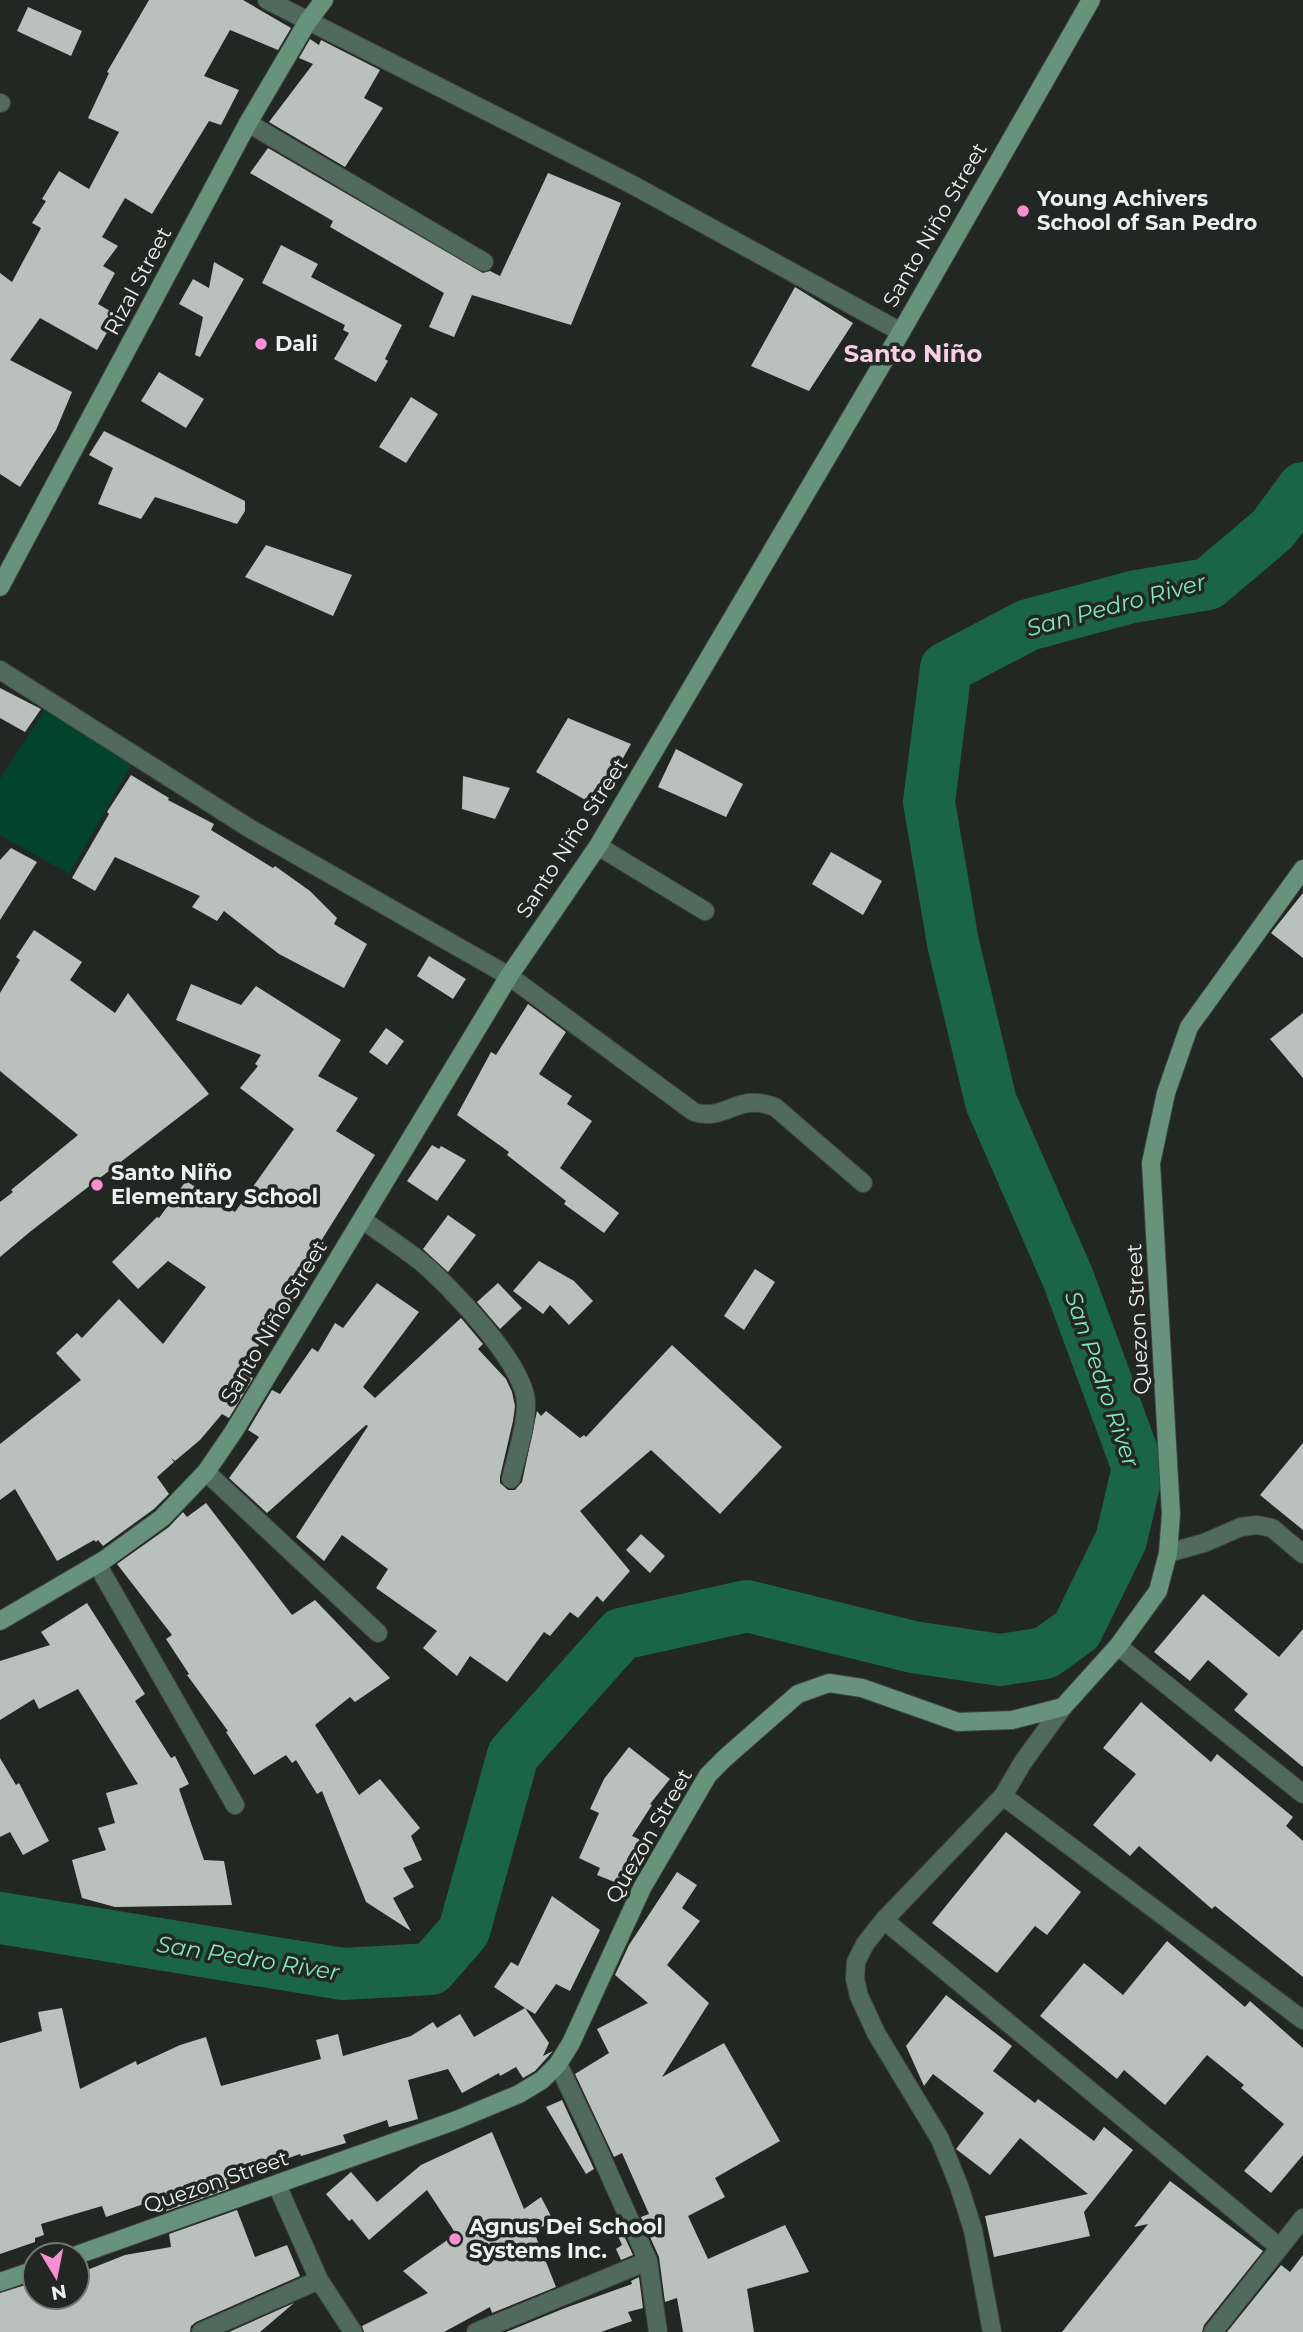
<svg xmlns="http://www.w3.org/2000/svg" width="1303" height="2332" font-family="Montserrat,sans-serif">
	<style>
		.green { fill: #01432c }
		.lines { fill: none; stroke-linecap: round; stroke-linejoin: round }
		.river { stroke: #1a6447; stroke-width: 52 }
		.building { fill: #bac0bd }
		.street-casing { stroke: #3e4340; stroke-width: 20 }
		.secondary-casing { stroke: #3e4340; stroke-width: 20 }
		.street { stroke: #506b5e; stroke-width: 18 }
		.secondary { stroke: #67937d; stroke-width: 18 }
		.poi-dot { fill: #f690d0; stroke: #222724; stroke-width: 2.5 }
		.labels { text-anchor: middle; stroke-width: 7; stroke-linejoin: round; paint-order: stroke }
		.poi-label { font-size: 21px; font-weight: bold; fill: #edf0ee; stroke: #222724; text-anchor: start }
		.street-label { font-size: 21px; fill: #edf0ee; stroke: #222724 }
		.water-label { font-size: 23px; font-style: italic; fill: #82e7b8; stroke: #222724 }
		.quarter-label { font-size: 24px; font-weight: bold; fill: #f9cde7; stroke: #222724 }
	</style>
	<rect width="100%" height="100%" fill="#222724"/>
	<path class="green" d="M46 708 133 762 69 874 0 835V779Z"/>
	<g class="lines">
		<path class="river" d="M0 1918 343 1974 431 1969 464 1931 513 1755 621 1634 747 1606 913 1647 1000 1660 1045 1653 1077 1630 1121 1540 1138 1468 1068 1278 991 1102 953 943 929 802 946 668 1028 625 1132 597 1208 584 1273 529 1303 488"/>
	</g>
	<path class="building" d="M149 0H243L291 28 278 50 230 30 204 76 239 90 221 125 209 121 152 214 125 198 102 237 118 246 103 266 115 273 98 304 117 315 97 350 40 318 10 360 72 392 56 430 20 487 0 474V273L12 282 41 228 32 223 46 201 42 199 59 171 89 189 119 132 88 118 109 73 107 72Z
		M28 7 82 31 71 56 17 31Z
		M310 39 319 45 321 40 380 70 364 98 383 108 345 167 269 122 313 64 299 58Z
		M268 148 483 273 490 271 500 276 548 173 621 203 571 325 472 295 454 337 429 327 444 293 330 227 333 221 250 173Z
		M281 245 318 264 311 277 402 325 385 359 388 361 376 382 334 359 349 333 343 330 345 325 262 283Z
		M214 262 244 279 200 357 195 355 203 317 179 304 193 279 209 288Z
		M795 287 853 323 809 391 751 366Z
		M159 372 204 399 186 428 141 401Z
		M411 397 438 414 406 463 379 447Z
		M104 431 245 501V511L237 524 155 497 141 519 98 504 113 468 89 455Z
		M266 545 352 575 333 616 245 577Z
		M0 688 41 709 25 732 0 718Z
		M568 718 631 744 596 806 536 772Z
		M676 749 743 784 726 817 658 787Z
		M131 775 169 798 168 800 214 824 211 830 273 868 275 866 310 891 337 918 334 924 367 944 344 988 279 954 224 911 217 921 192 907 200 896 115 857 95 891 72 878 109 814 107 812Z
		M463 776 510 788 495 819 462 809Z
		M11 848 37 862 0 920V860Z
		M831 852 882 881 863 915 812 884Z
		M1303 893V958L1271 933Z
		M34 930 82 962 70 980 115 1013 128 993 209 1094 31 1231 0 1257V1202L13 1192 11 1190 78 1135 0 1071V993L20 960 16 957Z
		M429 956 466 979 453 999 417 976Z
		M191 984 241 1005 256 986 341 1040 318 1076 358 1098 336 1131 375 1155 321 1241 324 1243 275 1332 269 1328 243 1372 253 1378 229 1418 222 1414 200 1440 175 1461 171 1458 174 1462 157 1477 169 1494 154 1509 103 1546 98 1540 96 1542 94 1540 57 1561 15 1489 0 1500V1444L81 1380 56 1353 77 1333 82 1338 119 1299 163 1344 206 1287 168 1261 138 1289 112 1262 157 1217 159 1218 186 1181 235 1212 294 1129 240 1088 258 1066 255 1064 261 1055 176 1020Z
		M528 1004 566 1032 539 1074 572 1096 567 1104 592 1121 560 1168 619 1213 604 1233 564 1204 566 1201 507 1155 509 1152 457 1115 491 1052 496 1055Z
		M1303 1013V1078L1270 1039Z
		M386 1028 404 1041 387 1065 369 1052Z
		M432 1145 439 1149 441 1146 466 1160 437 1201 407 1181Z
		M448 1215 476 1235 448 1272 423 1249Z
		M539 1261 574 1281 593 1301 569 1325 550 1305 543 1314 513 1291Z
		M755 1269 775 1282 744 1330 724 1316Z
		M377 1283 419 1312 363 1387 375 1398 461 1318 483 1344 478 1349 506 1379 512 1392 515 1406 513 1421 500 1477V1483L508 1490H515L522 1482 537 1411 541 1416 546 1411 580 1438 584 1435 586 1437 672 1345 782 1447 720 1514 651 1450 580 1511 630 1571 603 1602 597 1596 578 1618 570 1612 550 1636 544 1632 507 1682 470 1656 457 1676 423 1648 437 1631 376 1588 388 1569 342 1535 324 1561 296 1537 368 1426 366 1425 267 1513 229 1478 259 1437 248 1430 272 1390 280 1394 312 1348 318 1352 335 1323 343 1328Z
		M498 1283 522 1308 500 1329 477 1302Z
		M1303 1443V1530L1260 1495Z
		M206 1503 292 1615 315 1600 390 1678 355 1702 350 1697 315 1725 359 1795 380 1779 420 1828 411 1836 422 1860 403 1868 414 1887 393 1898 411 1931 366 1902 322 1791 317 1794 296 1760 292 1763 286 1755 254 1775 226 1732 228 1731 187 1675 189 1674 166 1639 172 1635 117 1564 169 1527 183 1512 187 1517Z
		M641 1534 665 1556 650 1573 626 1550Z
		M1203 1594 1279 1657 1303 1629V1767L1234 1710 1248 1694 1208 1660 1190 1681 1154 1652Z
		M87 1603 145 1694 135 1701 171 1758 175 1756 189 1784 179 1789 204 1860 224 1861 232 1905 115 1907 82 1898 72 1860 106 1850 98 1828 115 1823 106 1793 138 1784 78 1689 39 1709 34 1699 0 1720V1661L50 1645 41 1632Z
		M1141 1702 1211 1762 1217 1754 1293 1817 1286 1826 1303 1841V1977L1215 1906 1212 1909 1139 1846 1130 1856 1093 1825 1136 1774 1103 1748Z
		M629 1747 670 1779 650 1804 652 1805 632 1836 643 1841 622 1885 597 1875 600 1868 579 1858 599 1813 590 1809 604 1779Z
		M0 1758 16 1785 19 1783 49 1841 23 1855 10 1832 0 1837Z
		M1006 1832 1081 1892 1047 1935 1035 1926 997 1973 932 1923Z
		M677 1872 697 1885 682 1908 700 1921 667 1965 709 2003 662 2077 724 2043 780 2141 715 2178 725 2197 688 2216 708 2259 785 2225 809 2272 747 2289 754 2332H683L677 2298 665 2302 659 2257 641 2217 649 2214 622 2153 614 2157 575 2074 609 2053 597 2029 648 2003 615 1975 629 1945Z
		M552 1896 600 1930 570 1991 556 1984 535 2014 525 2008 549 2043 543 2056 553 2051 535 2071 523 2078 516 2067 500 2076 499 2073 462 2093 448 2069 408 2080 418 2119 389 2127 387 2120 343 2135 346 2143 301 2156 300 2154 226 2180 229 2189 164 2212 161 2198 106 2217 102 2206 41 2224 44 2235 35 2238V2242L0 2254V2043L42 2031 38 2012 62 2008 80 2089 136 2061 137 2065 180 2045 206 2037 221 2086 321 2059 316 2040 338 2034 343 2056 411 2036 433 2022 437 2028 460 2014 474 2037 525 2008 494 1987 511 1962 518 1966Z
		M1167 1941 1245 2007 1250 2001 1303 2048V2155L1271 2193 1244 2171 1284 2124 1241 2088 1244 2085 1207 2055 1165 2105 1124 2070 1117 2079 1040 2016 1084 1963 1123 1995Z
		M946 1995 1012 2046 993 2071 1035 2103 1038 2099 1094 2141 1104 2127 1133 2150 1084 2212 1090 2236 994 2257 985 2216 1088 2194 1020 2138 990 2175 956 2149 984 2113 933 2074 924 2086 906 2046Z
		M562 2100 594 2169 586 2174 546 2107Z
		M492 2132 524 2209 541 2197 553 2220 534 2232 556 2287 492 2313 490 2307 444 2332H364L362 2326 428 2293 403 2271 456 2234 427 2190 369 2240 352 2219 349 2221 326 2194 351 2172 377 2202 421 2165Z
		M1170 2181 1263 2251 1204 2325 1202 2332H1062L1148 2224 1134 2227Z
		M237 2210 255 2257 287 2245 300 2276 196 2322 191 2326 190 2332H0V2293L35 2282V2297H77V2274L125 2255 171 2247 169 2234Z
		M619 2225 633 2255 621 2260 616 2249 622 2245 614 2227Z
		M1303 2255V2332H1227L1281 2265 1290 2272Z
		M639 2277 643 2308 628 2312 632 2321 601 2332H506L565 2308 632 2284 631 2281Z
		M294 2303 260 2332H229Z"/>
	<g class="lines">
		<defs>
			<path id="street" d="M267 0 631 184 901 332
				M0 103H1
				M248 123 484 262
				M0 670 249 828 509 976 694 1112C726 1122 737 1092 775 1107L863 1183
				M598 846 705 911
				M363 1220C382 1234 402 1247 420 1261 449 1285 528 1367 526 1405 526 1428 516 1457 511 1479
				M206 1472 378 1633
				M1168 1553 1204 1543 1241 1527 1257 1525 1272 1528 1303 1554
				M97 1564 235 1805
				M1118 1646 1303 1794
				M1003 1796 1303 2020
				M884 1920 1279 2247
				M558 2064 594 2140 648 2261
				M277 2185 319 2280 353 2332
				M201 2332 319 2280
				M476 2332 648 2261 658 2332
				M992 2332 973 2230 959 2186 940 2139 876 2033 859 1996 855 1979 856 1962 865 1944 884 1920 1003 1796 1023 1762 1063 1707
				M1213 2332 1303 2218"/>
			<path id="secondary" d="M0 587 248 123 308 21 324 0
				M0 1621 104 1560 162 1518 206 1472 234 1431 509 976 598 846 901 332 1091 0
				M77 2255 454 2121 519 2094 542 2080 558 2064 571 2043 642 1888 708 1775 725 1758 798 1694 829 1683 862 1688 958 1722 1012 1720 1063 1707 1118 1646 1158 1591 1168 1553 1171 1514 1151 1163 1166 1093 1189 1027 1303 869
				M0 2282 35 2270"/>
		</defs>
		<use href="#street" class="street-casing"/>
		<use href="#secondary" class="secondary-casing"/>
		<use href="#street" class="street"/>
		<use href="#secondary" class="secondary"/>
	</g>
	<g class="poi-dot">
		<circle cx="1023" cy="211" r="7"/>
		<circle cx="261" cy="344" r="7"/>
		<circle cx="97" cy="1185" r="7"/>
		<circle cx="455" cy="2239" r="7"/>
	</g>
	<g class="labels">
		<g class="poi-label">
			<text x="1037" y="206">Young Achivers<tspan x="1037" dy="24">School of San Pedro</tspan></text>
			<text x="275" y="351">Dali</text>
			<text x="111" y="1180">Santo Niño<tspan x="111" dy="24">Elementary School</tspan></text>
			<text x="469" y="2234">Agnus Dei School<tspan x="469" dy="24">Systems Inc.</tspan></text>
		</g>
		<g class="street-label">
			<text transform="translate(935 225) rotate(-60)" y="7">Santo Niño Street</text>
			<text transform="translate(138 281) rotate(-62)" y="7">Rizal Street</text>
			<text transform="translate(572 838) rotate(-57)" y="7">Santo Niño Street</text>
			<text transform="translate(1138 1319) rotate(-93)" y="7">Quezon Street</text>
			<text transform="translate(274 1322) rotate(-59)" y="7">Santo Niño Street</text>
			<text transform="translate(649 1836) rotate(-60)" y="7">Quezon Street</text>
			<text transform="translate(216 2182) rotate(-19)" y="7">Quezon Street</text>
		</g>
		<g class="water-label">
			<text transform="translate(1116 605) rotate(-15)" y="8">San Pedro River</text>
			<text transform="translate(1102 1379) rotate(71)" y="8">San Pedro River</text>
			<text transform="translate(248 1958) rotate(9)" y="8">San Pedro River</text>
		</g>
		<g class="quarter-label">
			<text x="913" y="362">Santo Niño</text>
		</g>
	</g>
	<g transform="translate(56 2276) rotate(170)"><circle r="33" fill="#222724" stroke="#737775" stroke-width="2"/>
	<path d="M0-5L12 26L0 18L-12 26Z" fill="#f690d0"/>
	<text y="-10" font-size="19" font-weight="bold" text-anchor="middle" fill="#edf0ee">N</text>
	</g>
</svg>
